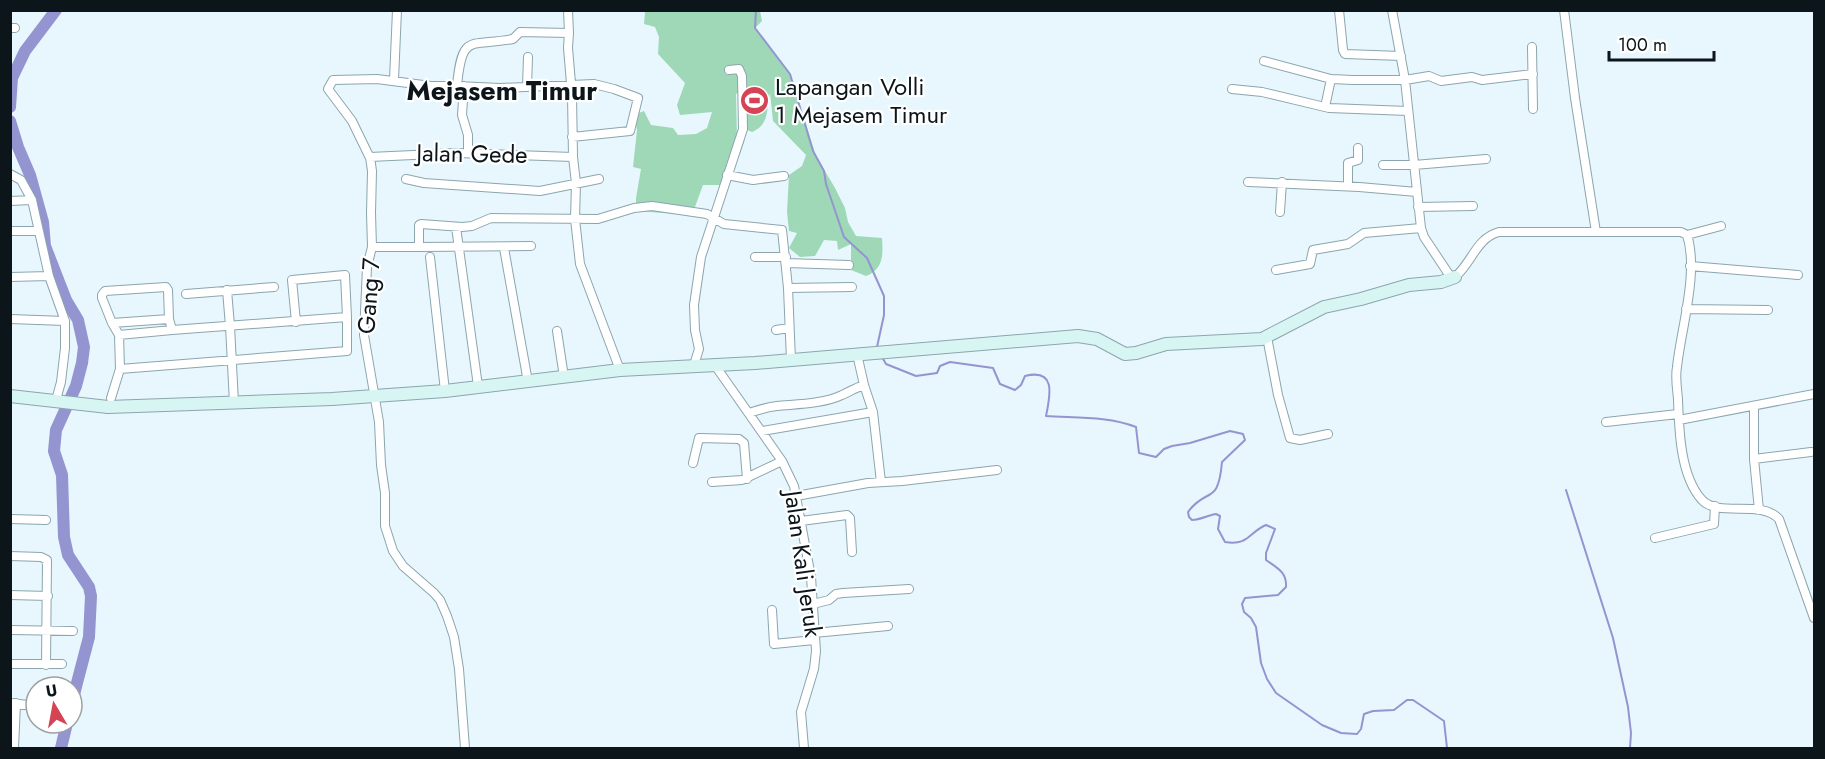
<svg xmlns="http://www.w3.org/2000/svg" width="1825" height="759" font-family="Jost,sans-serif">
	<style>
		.green { fill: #9fd8b6 }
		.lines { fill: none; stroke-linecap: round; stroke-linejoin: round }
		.stream { stroke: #9494d1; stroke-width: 2 }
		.river { stroke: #9494d1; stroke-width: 12 }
		.street-casing { stroke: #8ca5ae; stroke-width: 10 }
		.secondary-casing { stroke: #8ca5ae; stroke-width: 14 }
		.street { stroke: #fff; stroke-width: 8 }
		.secondary { stroke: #d7f5f3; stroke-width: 12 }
		.labels { text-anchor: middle; stroke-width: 4.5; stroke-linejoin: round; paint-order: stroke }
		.poi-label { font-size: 24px; fill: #0c1519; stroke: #fff; text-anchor: start }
		.street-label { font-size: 24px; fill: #0c1519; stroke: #fff }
		.quarter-label { font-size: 27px; font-weight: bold; fill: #0c1519; stroke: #fff }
	</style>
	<rect width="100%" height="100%" fill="#e7f7fd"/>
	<path class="green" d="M642 11H760L762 21 755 28 790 74 816 156 835 188 845 208 848 222 856 236 882 238C883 254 884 269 866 276L851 270V244L838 250 837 241 824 240 815 256 800 257 789 248 797 233 789 231 787 212 789 175 802 166 806 155 773 121 770 93C766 110 770 124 752 132L740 127 744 89 736 94 737 138 745 139 740 154 732 155 721 185H703L692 215 636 211V198L641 169 633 167 637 130 634 115 644 111 651 125 673 128 678 135 696 134 707 128 712 112 680 115 677 105 685 83 658 54 659 37 655 27 644 24 645 12Z"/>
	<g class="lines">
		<path class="stream" d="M756 10 755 28 790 74 813 151 824 171 826 184 844 237 867 258 884 296V315L877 347 878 349
			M882 357 886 364 916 376 937 373 940 366 950 362 993 368 1000 384 1015 390 1021 385 1025 376C1057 368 1050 396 1046 416 1075 418 1109 416 1136 427L1139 453 1156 457 1164 449 1172 446 1190 443 1230 431 1243 434 1245 440 1222 462C1218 507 1207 486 1188 512L1189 517 1192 520C1201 520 1208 515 1216 514L1220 516 1218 529 1225 542C1249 546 1249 532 1266 525L1275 529 1266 553V560C1277 568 1287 572 1286 587L1278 595 1245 598 1242 604 1244 612 1251 618 1256 627 1261 663 1267 679 1276 693 1322 725 1341 733 1357 734 1361 729 1364 714 1373 711 1394 710 1407 700H1413L1444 721 1447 748
			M1566 490 1613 638 1628 707 1631 733 1630 748"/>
		<path class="river" d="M10 107 12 78 25 51 56 10
			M10 121 18 147 30 175 43 222 45 246 66 300 78 320 84 347 82 363 76 386 56 430 54 451 62 475 64 537 68 555 89 587 91 596 89 637 72 702
			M61 748 67 723"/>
		<defs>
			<path id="street" d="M568 10 569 33 568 48 572 95 573 157 576 183 575 219 580 264 620 370
				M1339 10 1343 50 1345 54 1401 56
				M1392 10 1405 80 1421 228 1424 237 1452 279
				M1564 10 1575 98 1596 232
				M10 28H15
				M1532 47 1533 109
				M1264 61 1331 79 1353 80H1405L1429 76 1441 81 1472 77 1482 80 1533 74
				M394 80 397 10
				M457 86C462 32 470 47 513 39L520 32 569 33
				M464 86 462 115 468 135V153
				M527 87 528 57
				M1232 89 1262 92 1329 108 1408 111
				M1325 107 1331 79
				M370 158 352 121 328 89 333 80 377 79 431 86H457L500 88 594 84 614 89 638 98 630 131 572 137
				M1383 165H1414L1486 159
				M10 174 21 180 32 200 49 276 65 321V348L61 382 56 400
				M727 175 753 180 784 176
				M406 179 424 183 540 191 599 179
				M1248 182 1359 187 1417 192
				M1348 186V163L1358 160V148
				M10 201 32 200
				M1418 207 1473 206
				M1280 212 1282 182
				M456 227 478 386
				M10 231H38
				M1687 235 1721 226
				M372 247H419V225L421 224 462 227 472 226 491 218 598 219 634 208 652 206 707 214 724 224 782 230 788 288 791 360
				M419 247 531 246
				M504 248 528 382
				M430 257 445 391
				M755 257H786
				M786 263 849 265
				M1690 266 1798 275
				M1276 270 1310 264 1313 250 1348 244 1364 233 1421 228
				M10 277 49 276
				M1455 277C1472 263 1476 238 1499 232H1681L1687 235C1699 272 1681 329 1677 367 1675 377 1677 388 1678 399 1679 429 1680 476 1702 500 1719 518 1761 499 1779 519L1814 618
				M788 288 852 287
				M227 290 230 326 234 403
				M186 294 274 287
				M1686 309 1768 310
				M10 319 65 321
				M296 322 292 280 345 275 347 317
				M112 323 169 319
				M776 330 789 328
				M557 331 564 377
				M119 335 172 330
				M1267 337 1278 395 1290 438 1300 440 1328 434
				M857 354 864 385 873 412 881 482
				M714 364 782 461 794 486 811 577 816 651 814 669 801 712 804 748
				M694 365 699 349 695 330 694 305 701 257 743 129 742 76 739 69 729 70
				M111 398 120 369 119 335 112 323 102 298V295L105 291 166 287 168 290 169 319 172 330 347 317V351L120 369
				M1754 406V459L1759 510
				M749 413C758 410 767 407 777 406 797 404 823 404 842 395 849 392 855 388 864 385
				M1679 420 1814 394
				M1606 422 1678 414
				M762 431 873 412
				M1754 459 1811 452
				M693 463 699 438 739 439 744 443 747 479
				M712 482 742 480 782 461
				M796 496 868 483 902 481 997 470
				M10 519 46 520
				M801 521 847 515 850 518 852 552
				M1655 538 1714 524 1715 506
				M10 556 41 557 47 560 46 665
				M10 595 48 596
				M813 604 829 600 836 594 843 593 909 589
				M772 610 774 644 814 640
				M10 630 73 631
				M814 633 888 626
				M10 664H62
				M11 703 36 706
				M14 748 16 703
				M465 748 459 669 454 637 447 616 440 600 434 593 403 566 393 551 385 526V493L381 465 379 422 364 335 367 267 372 247 371 213 372 171 370 157 456 153 573 157"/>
			<path id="secondary" d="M10 396 108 407 332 399 445 391 620 370 755 363 1078 336 1097 339 1125 354 1136 353 1166 344 1262 339 1324 307 1361 299 1409 285 1441 282 1455 277"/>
		</defs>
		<use href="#street" class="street-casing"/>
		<use href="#secondary" class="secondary-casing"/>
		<use href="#street" class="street"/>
		<use href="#secondary" class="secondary"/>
	</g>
	<defs>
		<symbol id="stadium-disc" viewBox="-11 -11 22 22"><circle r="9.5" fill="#d54454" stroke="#fff"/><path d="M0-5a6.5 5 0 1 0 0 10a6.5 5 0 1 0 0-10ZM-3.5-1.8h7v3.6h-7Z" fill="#fff"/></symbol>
	</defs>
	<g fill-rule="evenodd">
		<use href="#stadium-disc" x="738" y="84" width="33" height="33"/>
	</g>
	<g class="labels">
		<g class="poi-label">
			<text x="775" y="95">Lapangan Volli<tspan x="775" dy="28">1 Mejasem Timur</tspan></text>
		</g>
		<g class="street-label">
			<text transform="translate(472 154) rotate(1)" y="8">Jalan Gede</text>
			<text transform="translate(369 296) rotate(-86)" y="8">Gang 7</text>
			<text transform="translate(803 564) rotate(82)" y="8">Jalan Kali Jeruk</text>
		</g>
		<g class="quarter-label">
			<text x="502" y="100">Mejasem Timur</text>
		</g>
	</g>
	<rect width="1825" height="759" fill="none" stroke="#0c1519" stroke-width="24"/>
	<g transform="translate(54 705) rotate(350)"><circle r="28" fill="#ffffff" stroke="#9ea1a3" stroke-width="1.5"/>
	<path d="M0-4.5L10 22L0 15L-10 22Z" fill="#d54454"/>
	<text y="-9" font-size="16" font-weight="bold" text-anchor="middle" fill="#0c1519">U</text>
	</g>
	<path d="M1609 51v9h105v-9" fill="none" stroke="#0c1519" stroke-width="3"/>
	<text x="1618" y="51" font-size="18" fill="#0c1519" stroke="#ffffff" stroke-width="4.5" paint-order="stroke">100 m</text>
</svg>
